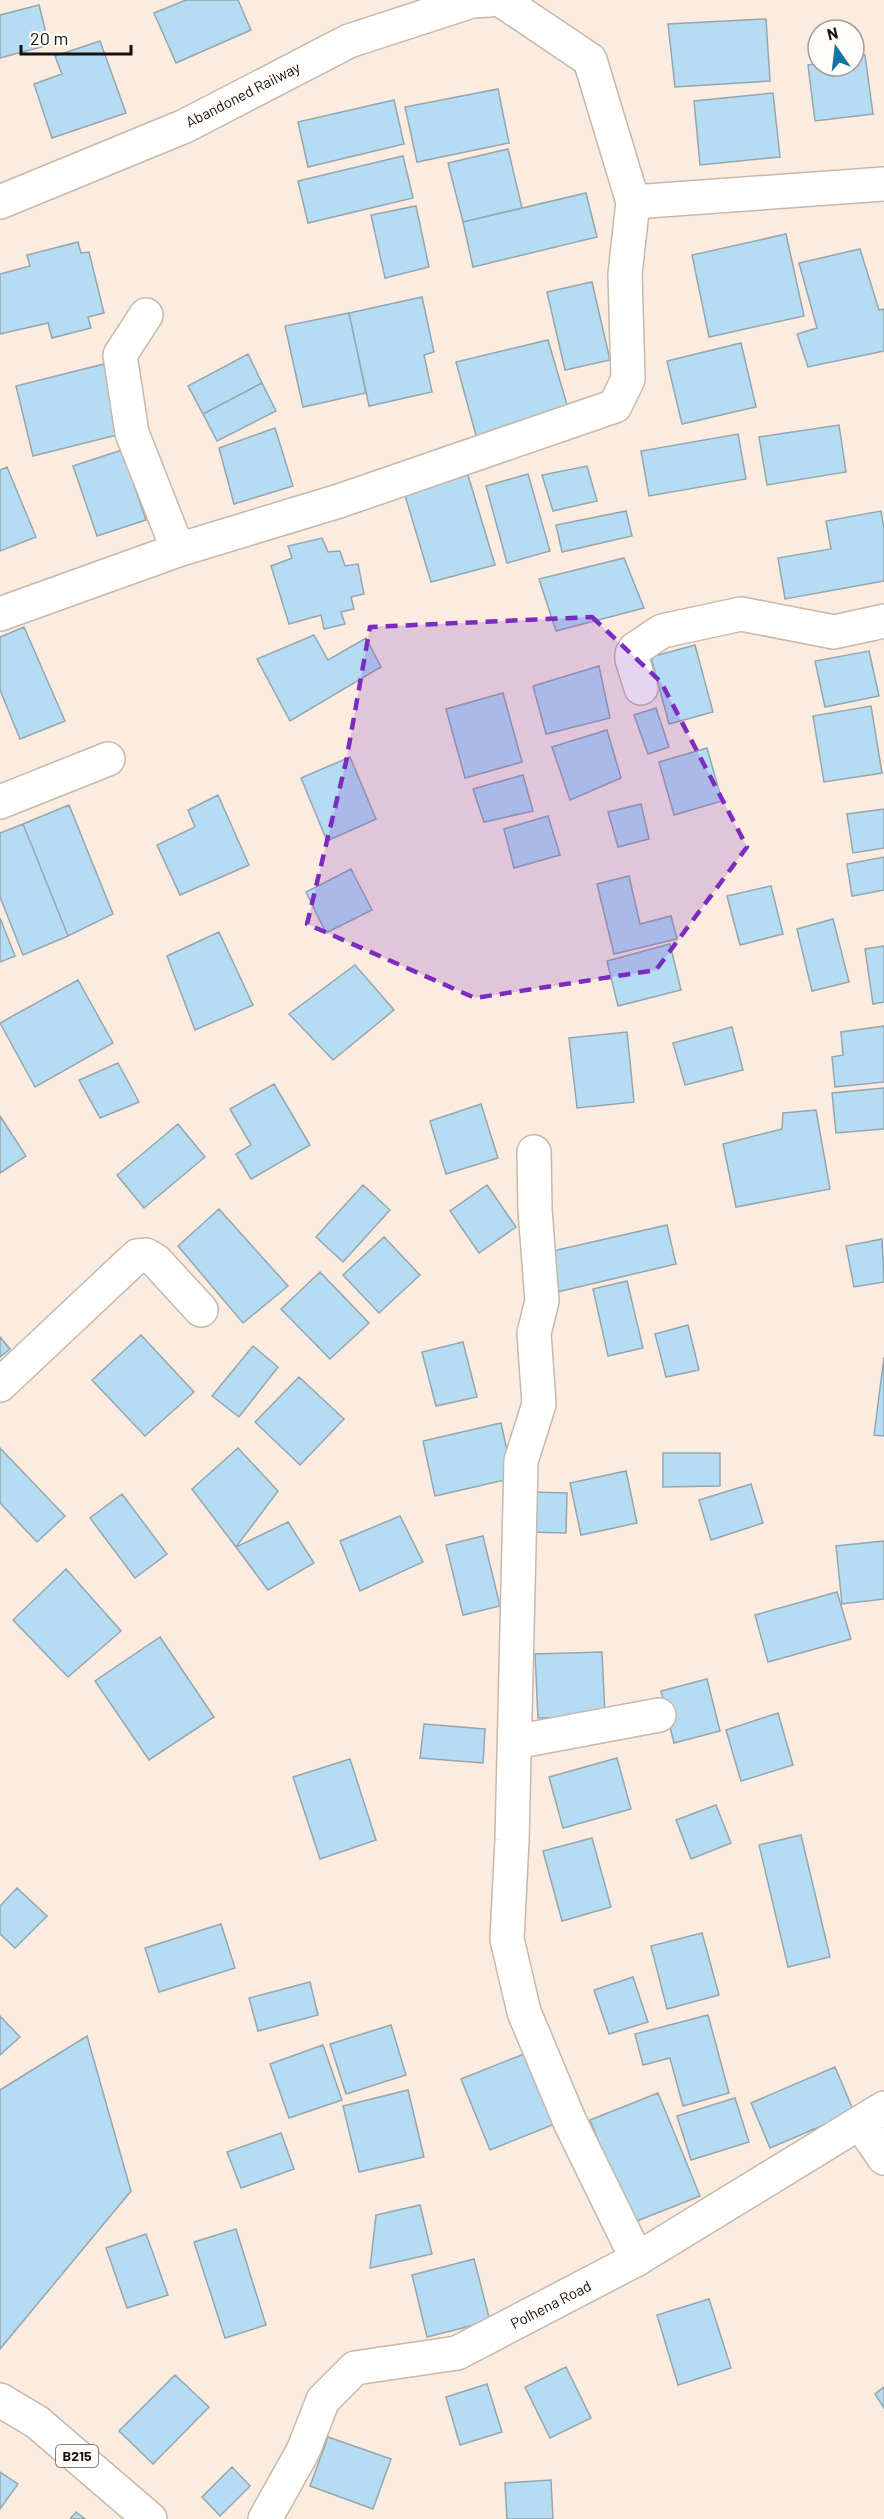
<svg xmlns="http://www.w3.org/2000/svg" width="884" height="2519" font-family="Barlow,sans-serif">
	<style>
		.building { fill: #b5dcf3; stroke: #95a6b0; stroke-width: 1.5 }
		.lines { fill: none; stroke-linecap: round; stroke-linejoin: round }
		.minor-casing { stroke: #c6b8ab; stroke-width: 36 }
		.tertiary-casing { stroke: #c6b8ab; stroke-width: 36 }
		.primary-casing { stroke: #c6b8ab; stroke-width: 36 }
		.minor { stroke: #fff; stroke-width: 33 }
		.tertiary { stroke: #fff; stroke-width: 33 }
		.primary { stroke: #fff; stroke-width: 33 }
		.marked { fill: #7b2cbf; fill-opacity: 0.2; stroke: #7b2cbf; stroke-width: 4.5; stroke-dasharray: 12 8; stroke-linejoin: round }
		.labels { text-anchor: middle; stroke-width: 6; stroke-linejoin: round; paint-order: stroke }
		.shield { fill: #fffcf9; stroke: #5b5853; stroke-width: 1.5 }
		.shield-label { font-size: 14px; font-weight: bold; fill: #15110c }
		.street-label { font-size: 15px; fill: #15110c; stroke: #fffcf9 }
	</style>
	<rect width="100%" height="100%" fill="#fbecdf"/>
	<path class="building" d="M186 0H238L251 30 176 63 154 13Z
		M39 5 49 45 0 58V15Z
		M766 19 770 81 675 87 668 24Z
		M841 27 842 30H819Z
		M100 41 126 113 52 138 34 84 62 74 55 56Z
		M865 55 873 114 815 121 808 65 818 63V66H854V57Z
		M498 89 509 143 417 162 405 107Z
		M773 93 780 157 700 165 694 101Z
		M394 100 404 144 308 167 298 122Z
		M508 149 522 208 463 222 448 163Z
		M403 156 413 198 308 223 298 181Z
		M586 193 597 237 473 267 463 222Z
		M416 206 429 267 385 278 371 215Z
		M786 234 804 316 709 337 692 255Z
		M78 242 81 253 89 252 104 313 88 317 91 328 52 338 48 323 0 334V274L30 266 27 255Z
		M860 249 879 310 884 309V351L808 367 797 334 817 328 799 263Z
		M592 282 610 360 565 370 547 292Z
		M422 297 434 352 424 355 432 392 369 406 349 313Z
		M349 313 366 393 303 407 285 326Z
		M548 340 570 415 477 439 456 362Z
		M741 343 756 407 682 424 667 361Z
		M248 354 262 383 203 414 188 386Z
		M104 364 121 434 33 456 16 386Z
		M262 383 276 411 217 441 203 414Z
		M839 425 846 472 767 485 759 437Z
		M275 428 293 486 234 504 219 448Z
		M738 434 746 479 649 496 641 451Z
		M122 450 146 520 97 536 73 466Z
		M587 466 597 501 553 511 542 475Z
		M7 467 36 537 0 551V470Z
		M528 474 550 551 507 563 486 486Z
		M468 475 495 565 431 582 404 492Z
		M626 511 632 536 562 552 556 525Z
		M881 511 884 528V581L785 599 778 558 831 549 826 521Z
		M322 538 328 552 340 551 345 566 358 564 364 594 351 597 354 609 341 612 345 624 324 629 321 615 289 624 271 566 292 558 288 546Z
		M624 558 644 608 556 631 539 579Z
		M24 627 65 721 20 739 0 690V637Z
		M314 635 328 660 366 638 381 667 290 721 257 659Z
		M695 645 713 712 669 724 651 657Z
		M869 651 879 696 825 707 815 661Z
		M599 666 610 718 546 734 533 686Z
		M503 693 522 762 465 778 446 709Z
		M871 706 882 773 824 782 813 716Z
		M656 708 669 747 648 754 634 715Z
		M607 730 621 778 570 800 552 747Z
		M707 748 722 801 674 815 659 762Z
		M350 757 376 819 327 841 301 778Z
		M523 775 533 811 484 822 473 789Z
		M218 795 249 865 180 895 157 845 195 827 188 810Z
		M641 804 649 839 618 847 608 812Z
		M69 805 113 914 68 936 23 824Z
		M884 809V848L853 853 847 814Z
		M548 816 560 855 514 868 504 829Z
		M23 824 68 936 23 955 0 897V833Z
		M884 857V890L852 896 847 864Z
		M351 869 372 910 326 933 306 892Z
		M629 876 640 924 671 916 677 939 614 954 597 884Z
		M771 886 783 934 740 945 727 896Z
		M0 918 15 956 0 962Z
		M833 919 849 982 812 991 797 929Z
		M219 932 253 1005 195 1030 167 956Z
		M670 944 681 990 618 1006 607 961Z
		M884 946V1002L873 1004 865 949Z
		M355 965 394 1010 333 1060 289 1014Z
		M78 980 113 1043 35 1087 0 1023Z
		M884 1026V1082L835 1087 832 1057 843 1055 841 1032Z
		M732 1027 743 1070 685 1085 673 1043Z
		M627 1032 634 1102 577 1108 569 1038Z
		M118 1063 139 1102 100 1118 79 1080Z
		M274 1084 310 1145 251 1179 236 1154 251 1145 230 1109Z
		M884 1088V1129L836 1133 832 1093Z
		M481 1104 498 1158 446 1174 430 1121Z
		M816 1110 830 1189 736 1207 723 1144 782 1129 783 1113Z
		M0 1116 26 1156 0 1173Z
		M178 1124 205 1157 144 1208 117 1175Z
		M363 1185 390 1210 343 1262 316 1237Z
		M487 1185 516 1227 479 1253 450 1211Z
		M219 1209 288 1286 243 1323 178 1246Z
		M667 1225 676 1264 557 1292 548 1252Z
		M384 1237 420 1275 379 1313 343 1275Z
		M882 1239 884 1282 854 1287 846 1246Z
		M320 1272 369 1323 330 1359 281 1309Z
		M627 1281 643 1348 608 1356 593 1289Z
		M688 1325 699 1370 666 1377 655 1334Z
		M141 1335 194 1392 145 1436 92 1380Z
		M0 1337 10 1349 0 1357Z
		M463 1342 477 1397 436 1406 422 1352Z
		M253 1346 278 1367 239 1417 212 1396Z
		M884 1357V1436L874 1435Z
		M299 1377 344 1419 300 1465 255 1422Z
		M501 1423 513 1478 435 1496 423 1441Z
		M0 1448 65 1516 37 1542 0 1503Z
		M238 1448 278 1491 236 1547 192 1489Z
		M663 1453H720V1486L663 1487Z
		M626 1471 637 1523 581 1535 570 1483Z
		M751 1484 763 1523 711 1540 699 1500Z
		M530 1492 567 1493 566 1533 529 1532Z
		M122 1494 167 1554 135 1578 90 1518Z
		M400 1516 423 1562 360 1591 340 1541Z
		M288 1522 314 1563 268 1590 236 1547Z
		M483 1536 500 1606 463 1615 446 1545Z
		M884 1541V1599L842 1604 836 1546Z
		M66 1569 121 1631 68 1677 13 1620Z
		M837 1592 851 1639 768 1662 755 1615Z
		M160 1637 214 1717 149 1760 95 1681Z
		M602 1652 605 1716 538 1718 535 1654Z
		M707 1679 720 1731 674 1743 661 1691Z
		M778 1713 793 1765 741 1781 726 1730Z
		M424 1724 485 1729 483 1763 420 1758Z
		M617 1758 631 1809 563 1828 549 1777Z
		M350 1759 376 1840 320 1859 293 1777Z
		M716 1805 731 1843 691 1859 676 1820Z
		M801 1835 830 1957 788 1967 759 1845Z
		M592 1838 611 1907 562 1921 543 1851Z
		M17 1888 47 1916 15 1948 0 1934V1906Z
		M221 1924 235 1968 159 1992 145 1948Z
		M702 1933 719 1995 667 2009 651 1946Z
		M633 1977 648 2022 609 2034 594 1990Z
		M310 1982 318 2015 258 2031 249 1998Z
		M708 2015 729 2093 683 2106 670 2058 643 2065 635 2034Z
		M0 2016 20 2037 0 2055Z
		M391 2025 406 2075 346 2094 330 2044Z
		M87 2036 131 2191 0 2349V2090Z
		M323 2045 342 2100 289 2118 270 2064Z
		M529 2052 557 2123 490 2150 461 2079Z
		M835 2067 854 2112 770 2148 751 2103Z
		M408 2090 424 2157 359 2172 343 2106Z
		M658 2093 700 2196 632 2223 590 2120Z
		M735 2098 749 2142 691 2160 677 2116Z
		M281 2133 294 2169 241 2188 227 2152Z
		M420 2205 432 2254 370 2268 376 2215Z
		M236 2229 266 2325 225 2338 194 2242Z
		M146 2234 168 2295 127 2308 106 2248Z
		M474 2259 490 2321 427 2337 412 2275Z
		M709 2299 731 2368 678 2385 657 2315Z
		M566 2367 591 2418 550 2438 525 2387Z
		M175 2375 209 2407 153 2464 119 2431Z
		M487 2384 502 2432 460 2445 446 2397Z
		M884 2387V2408L875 2394Z
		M328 2437 391 2459 373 2509 310 2486Z
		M232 2467 250 2486 220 2516 202 2497Z
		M0 2472 18 2484 0 2509Z
		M551 2480 553 2519H507L505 2483Z
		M76 2512 85 2519H70Z"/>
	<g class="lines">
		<defs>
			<path id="minor" d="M0 202 185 126 349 41 472 1 490 0
				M633 202 884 184
				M146 315 120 355 132 433 178 550
				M0 614 178 550 339 501 615 406 628 379 625 274 633 202 590 60 501 0
				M641 688 632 659V654L635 649 662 631 741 614 834 632 884 621
				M0 802 108 759
				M534 1152 535 1210 542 1301 534 1333 539 1404 521 1461 512 1840 507 1939 524 2012 570 2122 637 2259
				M0 1385 137 1256 146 1255 156 1261 201 1310
				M515 1742 659 1715
				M861 2124 884 2158"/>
			<path id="tertiary" d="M265 2519 303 2451 323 2400 355 2368 457 2353 637 2259 884 2108"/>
			<path id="primary" d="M0 2400 37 2422 150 2519"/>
		</defs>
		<use href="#minor" class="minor-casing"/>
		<use href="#tertiary" class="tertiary-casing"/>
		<use href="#primary" class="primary-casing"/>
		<use href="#minor" class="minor"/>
		<use href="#tertiary" class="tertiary"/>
		<use href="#primary" class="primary"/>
	</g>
	<path class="marked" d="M592 617 661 682 747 847 656 970 475 998 307 924 346 762 370 627Z"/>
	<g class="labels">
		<rect class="shield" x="56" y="2445" width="42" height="22" rx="4.5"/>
		<g class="shield-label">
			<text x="77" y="2461">B215</text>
		</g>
		<g class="street-label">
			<text transform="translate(243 95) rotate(-27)" y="5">Abandoned Railway</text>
			<text transform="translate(551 2305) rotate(-27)" y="5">Polhena Road</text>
		</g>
	</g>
	<g transform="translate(836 48) rotate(346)"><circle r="28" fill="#fffcf9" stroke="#a19e9a" stroke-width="1.5"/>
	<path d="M0-4.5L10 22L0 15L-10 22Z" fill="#1176a2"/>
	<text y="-9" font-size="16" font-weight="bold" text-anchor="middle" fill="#15110c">N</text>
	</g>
	<path d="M21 45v9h110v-9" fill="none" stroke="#15110c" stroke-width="3"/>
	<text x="30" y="45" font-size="18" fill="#15110c" stroke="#fffcf9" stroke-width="4.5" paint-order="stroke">20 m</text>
</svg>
